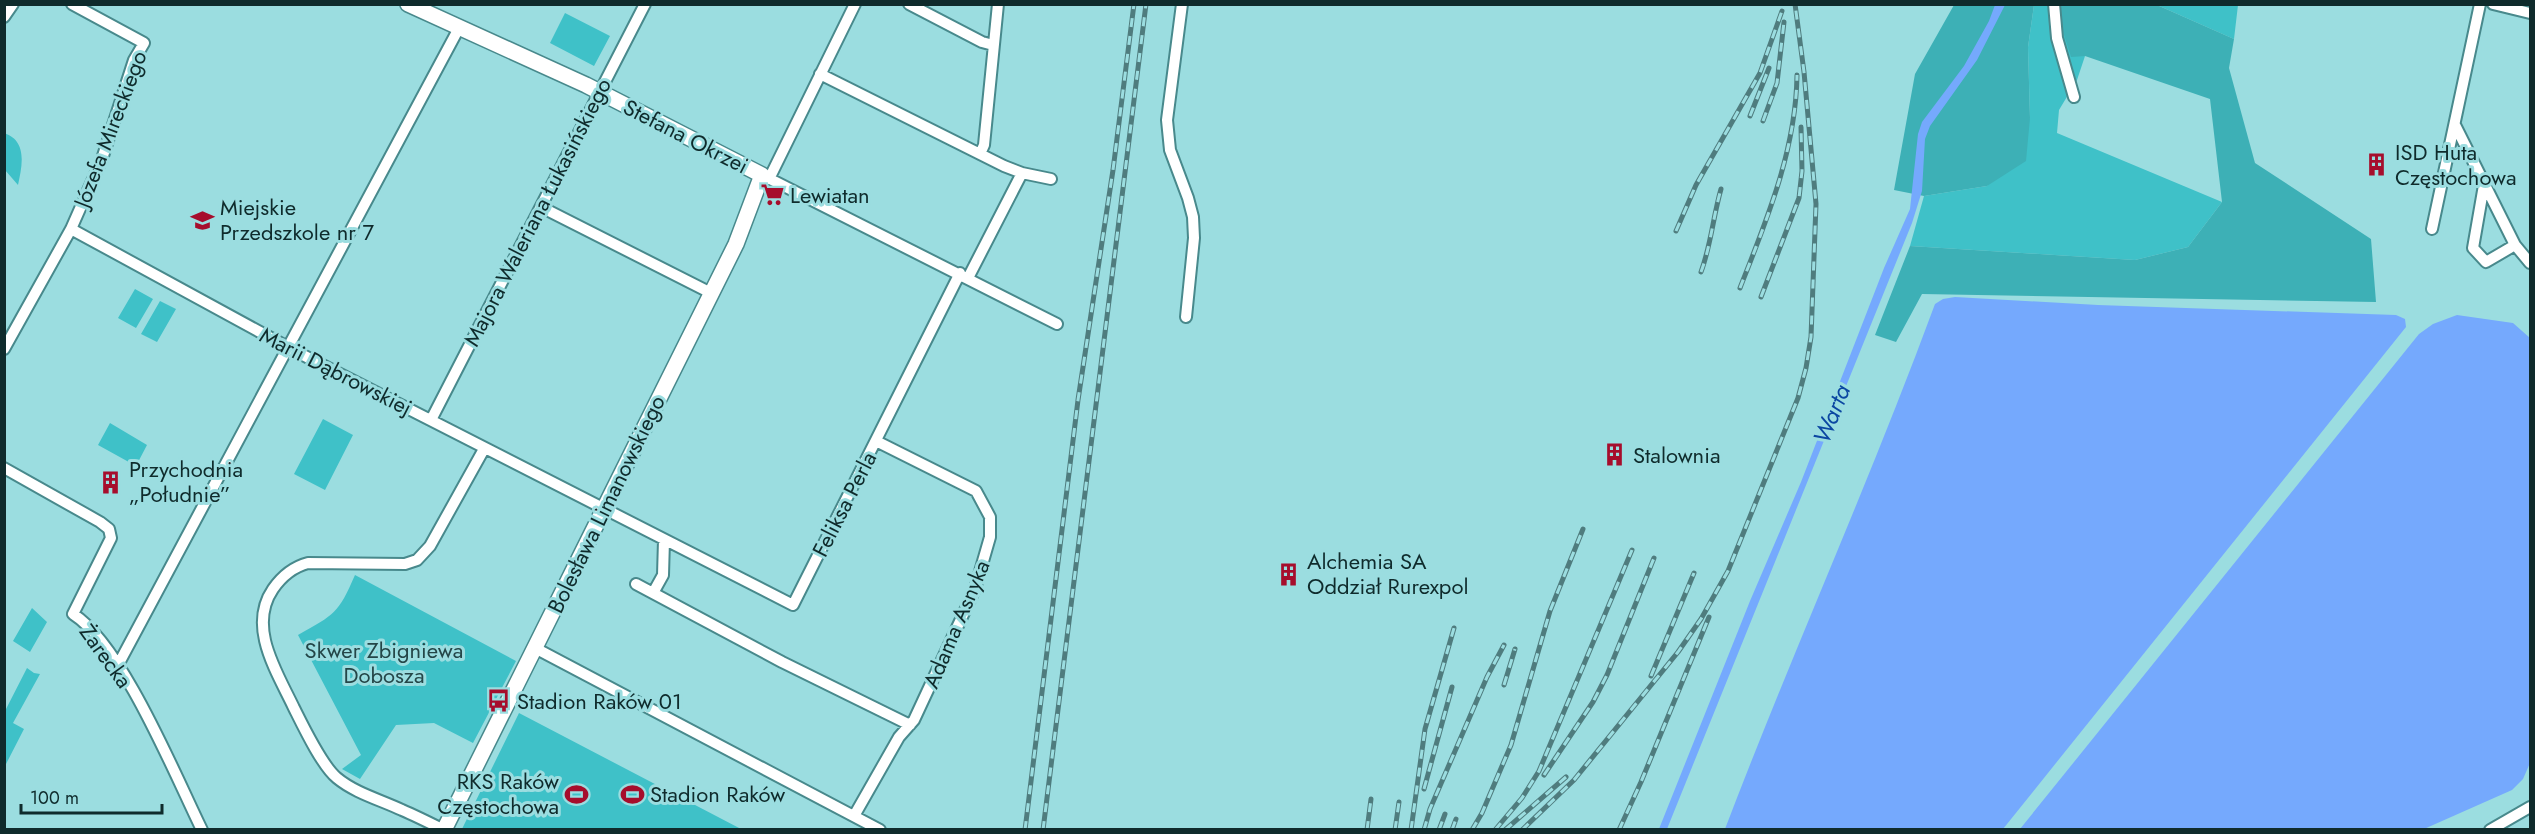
<svg xmlns="http://www.w3.org/2000/svg" width="2535" height="834" font-family="Jost,sans-serif">
	<style>
		.green { fill: #3fc1c8 }
		.forest { fill: #3db0b6 }
		.water { fill: #75a9fd }
		.lines { fill: none; stroke-linecap: round; stroke-linejoin: round }
		.street-casing { stroke: #48898c; stroke-width: 14 }
		.secondary-casing { stroke: #48898c; stroke-width: 18 }
		.street { stroke: #fff; stroke-width: 10 }
		.secondary { stroke: #fff; stroke-width: 15 }
		.rail-casing { stroke: #4f7c7e; stroke-width: 5 }
		.rail { stroke: #9bdde0; stroke-width: 3; stroke-dasharray: 9; stroke-linecap: butt }
		.labels { text-anchor: middle; stroke-width: 6; stroke-linejoin: round; paint-order: stroke }
		.street-label { font-size: 22px; fill: #0f2b2c; stroke: #9bdde0 }
		.poi-label { font-size: 22px; fill: #0f2b2c; stroke: #9bdde0; text-anchor: start }
		.park-label { font-size: 22px; fill: #244648; stroke: #9bdde0 }
		.water-label { font-size: 24px; font-style: italic; fill: #0b47a2; stroke: #9bdde0 }
	</style>
	<rect width="100%" height="100%" fill="#9bdde0"/>
	<path class="green" d="M2034 5H2059L2058 16 2085 56 2077 80 2059 110 2057 133 2222 202 2188 247 2135 260 1910 246 1924 196 1987 186 2030 118 2028 47Z
		M2157 5H2238L2234 39Z
		M565 13 610 36 594 66 550 43Z
		M4 133C28 141 22 166 18 185L5 170Z
		M135 289 153 299 136 328 118 318Z
		M160 301 176 309 157 342 141 334Z
		M323 419 353 435 325 490 294 474Z
		M110 423 147 445 136 466 98 445Z
		M355 575 516 661 473 743 434 723 396 725 360 779 342 769 361 755 298 635C335 614 338 614 355 575Z
		M32 608 47 622 30 652 13 641Z
		M27 668 34 673 40 674 13 723 24 729 5 766V711Z
		M519 713 741 829H462Z"/>
	<path class="forest" d="M1954 5H2034L2028 47 2030 118 2026 161 1987 186 1924 196 1894 190 1915 74Z
		M2059 5H2157L2234 39 2229 68 2255 163 2371 239 2376 302 1922 294 1896 342 1875 335 1910 246 2135 260 2188 247 2222 202 2210 99 2085 56 2071 57 2058 16Z"/>
	<path class="water" d="M1995 5H2005L1977 60 1930 126 1925 139 1922 191 1912 223 1667 829H1659L1750 601 1801 482 1884 268 1910 209 1918 134 1922 122 1964 66 1989 21Z
		M1955 297 2098 305 2396 315 2405 319 2406 327 2003 829H1725C1792 653 1870 481 1935 304L1943 299Z
		M2457 315 2513 323 2530 338V763L2523 779 2512 790 2424 829H2020L2419 334 2433 324Z"/>
	<g class="lines">
		<defs>
			<path id="street" d="M909 4 982 42 993 45
				M1182 4 1167 120 1170 150 1188 198 1193 217 1194 238 1186 317
				M2054 4 2057 38 2074 97
				M2493 4 2530 13
				M4 17 13 4
				M820 74 1004 166 1022 173 1051 179
				M2455 125 2515 245 2530 263
				M980 154 984 145 998 4
				M762 175 1057 324
				M769 179 855 4
				M2484 185 2473 248 2486 262 2515 245
				M541 207 711 293
				M71 229 293 350 793 605 960 273
				M2432 229 2480 4
				M968 278 1022 173
				M4 349 71 229 90 186 102 159 134 60 144 43 72 4
				M431 420 645 4
				M4 468 100 522 109 529 111 538 73 614C122 645 175 775 202 830
				M636 584 782 662 910 725
				M653 593 663 575 664 540
				M535 648 880 830
				M118 665 459 28
				M854 816 899 737 914 720 975 589 990 537V517L976 491 876 441
				M444 830C430 823 416 816 402 810 381 800 355 793 337 778 322 766 303 726 294 708 277 672 247 627 273 589 282 576 293 567 308 563L405 564 417 560 430 546 484 449
				M2490 830 2530 807"/>
			<path id="secondary" d="M408 4 586 85 762 175 736 244 444 830"/>
		</defs>
		<use href="#street" class="street-casing"/>
		<use href="#secondary" class="secondary-casing"/>
		<use href="#street" class="street"/>
		<use href="#secondary" class="secondary"/>
		<defs>
			<path id="rail" d="M1750 116 1769 68
				M1763 121 1777 83 1784 22
				M1676 231 1696 185 1760 73 1782 11
				M1701 272C1711 245 1713 217 1721 189
				M1740 288C1767 219 1796 150 1797 75
				M1761 297 1799 198 1802 171 1801 127
				M1651 676 1694 573
				M1504 685 1515 649
				M1544 775 1593 702 1607 675 1654 558
				M1424 789 1452 687
				M1025 830 1078 400 1113 170 1134 4
				M1043 830 1146 4
				M1367 830 1371 799
				M1395 830 1399 802
				M1411 830 1425 729 1454 628
				M1424 830 1430 809 1487 677 1504 645
				M1439 830 1445 814
				M1452 830 1456 819
				M1472 830 1482 813 1511 745 1550 611 1583 529
				M1495 830 1522 798 1539 771 1632 550
				M1505 830 1566 777
				M1522 830 1574 780 1678 652 1701 619 1728 571 1798 398 1806 368 1811 337 1816 204 1804 72 1795 4
				M1619 830 1641 782 1709 617"/>
		</defs>
		<use href="#rail" class="rail-casing"/>
		<use href="#rail" class="rail"/>
	</g>
	<defs>
		<symbol id="building-bare" viewBox="-9 -9 18 18"><path d="M-4-6H4V6H1V3H-1V6H-4ZM-2.5-4.3h1.7v1.8h-1.7ZM.8-4.3h1.7v1.8H.8ZM-2.5-1h1.7V.8h-1.7ZM.8-1h1.7V.8H.8Z" fill="#a60d2c" stroke="#9bdde0" stroke-width="2.5" paint-order="stroke"/></symbol>
		<symbol id="supermarket-bare" viewBox="-9 -9 18 18"><path d="M-6-5.5h2.5l.6 2H6L4.5 2H-2.5L-4.4-4H-6ZM-1.5 3.2a1.3 1.3 0 1 0 .1 0ZM3 3.2a1.3 1.3 0 1 0 .1 0Z" fill="#a60d2c" stroke="#9bdde0" stroke-width="2.5" paint-order="stroke"/></symbol>
		<symbol id="school-bare" viewBox="-9 -9 18 18"><path d="M0-5L7-2L0 1L-7-2ZM-4 1L0 2.5L4 1V4Q0 6-4 4Z" fill="#a60d2c" stroke="#9bdde0" stroke-width="2.5" paint-order="stroke"/></symbol>
		<symbol id="bus-bare" viewBox="-9 -9 18 18"><path d="M-5-6H5V4H4V6H2V4H-2V6H-4V4H-5ZM-3.5-4V0h7V-4ZM-3.5 1.2v1.5H-2V1.2ZM2 1.2v1.5H3.5V1.2Z" fill="#a60d2c" stroke="#9bdde0" stroke-width="2.5" paint-order="stroke"/></symbol>
		<symbol id="stadium-bare" viewBox="-9 -9 18 18"><path d="M0-5a6.5 5 0 1 0 0 10a6.5 5 0 1 0 0-10ZM-3.5-1.8h7v3.6h-7Z" fill="#a60d2c" stroke="#9bdde0" stroke-width="2.5" paint-order="stroke"/></symbol>
	</defs>
	<g fill-rule="evenodd">
		<use href="#building-bare" x="2360" y="148" width="33" height="33"/>
		<use href="#supermarket-bare" x="756" y="178" width="33" height="33"/>
		<use href="#school-bare" x="186" y="204" width="33" height="33"/>
		<use href="#building-bare" x="1598" y="438" width="33" height="33"/>
		<use href="#building-bare" x="94" y="466" width="33" height="33"/>
		<use href="#building-bare" x="1272" y="558" width="33" height="33"/>
		<use href="#bus-bare" x="482" y="684" width="33" height="33"/>
		<use href="#stadium-bare" x="560" y="778" width="33" height="33"/>
		<use href="#stadium-bare" x="616" y="778" width="33" height="33"/>
	</g>
	<g class="labels">
		<g class="street-label">
			<text transform="translate(110 129) rotate(-69)" y="8">Józefa Mireckiego</text>
			<text transform="translate(686 136) rotate(27)" y="8">Stefana Okrzei</text>
			<text transform="translate(537 212) rotate(-63)" y="8">Majora Waleriana Łukasińskiego</text>
			<text transform="translate(336 371) rotate(27)" y="8">Marii Dąbrowskiej</text>
			<text transform="translate(606 504) rotate(-64)" y="8">Bolesława Limanowskiego</text>
			<text transform="translate(844 504) rotate(-63)" y="8">Feliksa Perla</text>
			<text transform="translate(956 624) rotate(-67)" y="8">Adama Asnyka</text>
			<text transform="translate(106 656) rotate(54)" y="8">Żarecka</text>
		</g>
		<g class="poi-label">
			<text x="2395" y="160">ISD Huta<tspan x="2395" dy="25">Częstochowa</tspan></text>
			<text x="790" y="203">Lewiatan</text>
			<text x="220" y="215">Miejskie<tspan x="220" dy="25">Przedszkole nr 7</tspan></text>
			<text x="1633" y="463">Stalownia</text>
			<text x="129" y="477">Przychodnia<tspan x="129" dy="25">„Południe”</tspan></text>
			<text x="1307" y="569">Alchemia SA<tspan x="1307" dy="25">Oddział Rurexpol</tspan></text>
			<text x="517" y="709">Stadion Raków 01</text>
			<text x="559" y="789" text-anchor="end">RKS Raków<tspan x="559" dy="25">Częstochowa</tspan></text>
			<text x="650" y="802">Stadion Raków</text>
		</g>
		<g class="park-label">
			<text x="384" y="658">Skwer Zbigniewa<tspan x="384" dy="25">Dobosza</tspan></text>
		</g>
		<g class="water-label">
			<text transform="translate(1832 414) rotate(-68)" y="8">Warta</text>
		</g>
	</g>
	<rect width="2535" height="834" fill="none" stroke="#0f2b2c" stroke-width="12"/>
	<path d="M21 804v9h141v-9" fill="none" stroke="#0f2b2c" stroke-width="3"/>
	<text x="30" y="804" font-size="18" fill="#0f2b2c" stroke="#9bdde0" stroke-width="4.5" paint-order="stroke">100 m</text>
</svg>
